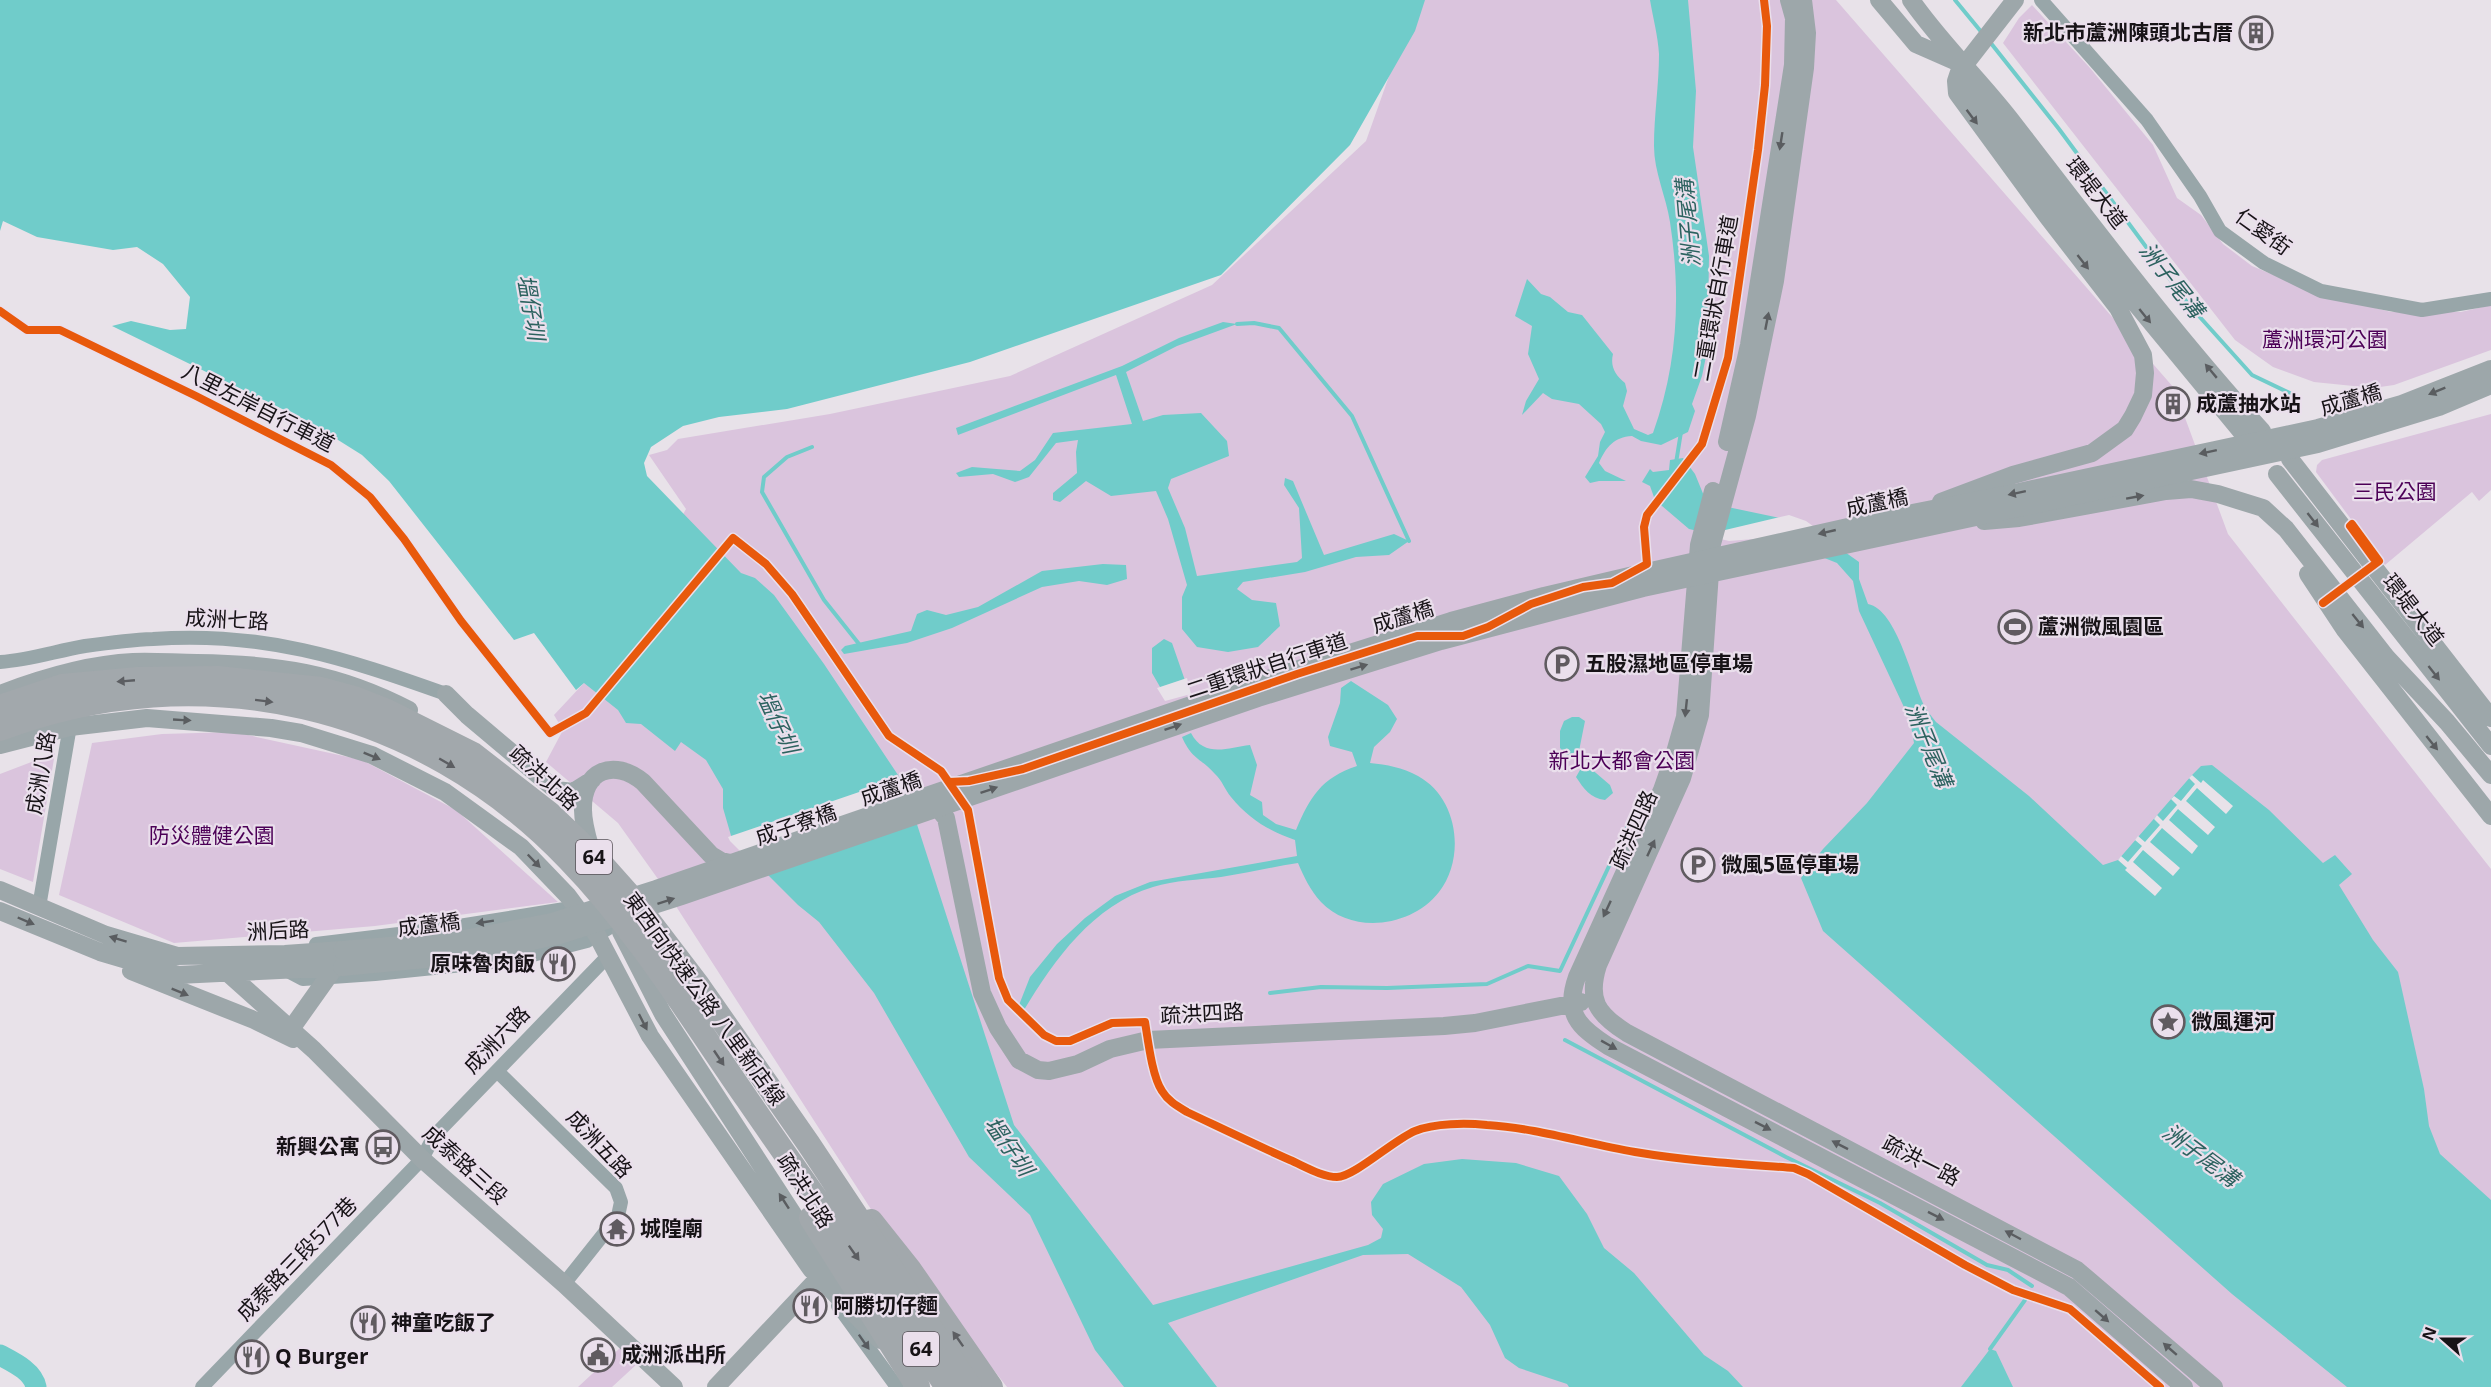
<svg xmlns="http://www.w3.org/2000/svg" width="2491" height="1387" font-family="'Open Sans','Noto Sans TC',sans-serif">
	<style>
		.green { fill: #dac4dd }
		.water { fill: #70ccca }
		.pier { fill: #e8e2e9 }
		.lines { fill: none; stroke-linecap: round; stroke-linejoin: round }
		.stream { stroke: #70ccca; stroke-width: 4 }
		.river { stroke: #70ccca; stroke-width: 21 }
		.street { stroke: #98a6a9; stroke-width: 14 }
		.secondary { stroke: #9da7aa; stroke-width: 18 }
		.highway { stroke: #a2a8ac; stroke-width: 24 }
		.secondary-bridge { stroke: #9da7aa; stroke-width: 18 }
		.highway-bridge { stroke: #a2a8ac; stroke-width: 24 }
		.cycleway-casing { stroke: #eadfec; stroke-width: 11 }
		.cycleway { stroke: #e8590c; stroke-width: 8 }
		.oneway { fill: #5a5d60 }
		.oneway2 { fill: #5c5e62 }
		.oneway3 { fill: #585c60 }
		.labels { text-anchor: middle; stroke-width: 4.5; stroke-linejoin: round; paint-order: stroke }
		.shield { fill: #eadfec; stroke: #565057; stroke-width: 1.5 }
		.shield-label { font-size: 20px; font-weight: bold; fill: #171317 }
		.poi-label { font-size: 21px; font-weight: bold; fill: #171317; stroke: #eadfec; text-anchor: start }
		.street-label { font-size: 21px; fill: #171317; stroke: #eadfec }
		.park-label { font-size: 21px; fill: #4c0057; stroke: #eadfec }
		.water-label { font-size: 22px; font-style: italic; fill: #2c625f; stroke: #eadfec }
	</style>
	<rect width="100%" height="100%" fill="#e8e2e9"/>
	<path class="green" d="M1416 0H1836L2174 388 2228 534 2491 869V1387H1007L885 1231 663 886 618 823 546 762 563 730 554 715 597 669 686 509 649 455 667 450 678 439 830 414 1010 376 1212 285 1366 141Z
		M2032 5 2090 68 2153 145 2177 198 2201 215 2223 244 2252 266 2317 293 2391 312H2461L2491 305V350L2394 385 2373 388 2314 382 2273 367 2235 340 2003 43 2019 18Z
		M2491 414V490L2479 501 2472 492 2385 565 2316 472 2317 465 2322 460Z
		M234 732 362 760 456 810 558 902 375 926 174 943 59 895 92 743 162 734Z
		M55 753 33 882 0 869V774Z
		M620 1348 637 1364 612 1387H578Z"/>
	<path class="water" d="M0 0H1425L1415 31 1350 145 1221 275 970 362 787 409 719 417 683 426 651 447 644 463 647 476 741 573 755 578 774 595 824 664 904 784 1014 1125 1153 1305 1368 1245 1381 1238 1383 1229 1372 1215 1371 1202 1383 1184 1424 1164 1462 1159 1516 1163 1559 1176 1587 1214 1604 1248 1634 1273 1704 1355 1728 1371 1743 1387H1569L1567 1384 1519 1368 1505 1358 1490 1325 1461 1287 1408 1254 1363 1255 1168 1323 1217 1387H1124L1095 1350 1030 1215 969 1157 874 993 819 922 798 905 732 839 723 808V789L706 760 681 742 675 751 641 724 626 723 618 710 584 683 576 690 534 633 514 640 389 481 362 455 311 423 112 326 131 321 170 330 186 329 190 297 163 264 137 247 113 250 37 237 3 221 0 231Z
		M1650 0H1688L1696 91 1693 147 1709 256 1708 317 1711 332 1702 376 1692 404 1695 411 1688 432 1661 445 1641 441 1632 436C1614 437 1606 447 1599 463L1605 471 1626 481H1599L1590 483 1585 477 1598 456 1600 442 1605 432 1601 424 1579 404 1552 399 1543 393 1522 415 1526 401 1539 379 1528 354 1532 326 1515 316 1527 279 1541 294 1550 297 1568 312 1582 315 1613 354C1610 366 1615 375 1625 383L1627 391 1623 406 1634 429 1648 435 1653 433C1678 364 1681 294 1670 222 1666 196 1654 172 1654 146 1654 115 1659 85 1659 54 1658 36 1653 18 1650 0Z
		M1223 322 1237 324 1177 346 1126 372 1143 421 1163 415 1201 413 1227 441 1229 456 1171 479 1168 488 1185 528 1197 576 1297 562 1302 558 1299 508 1284 485 1285 478 1293 481 1324 555 1394 534 1409 541 1389 555 1356 557 1305 572 1243 582 1237 589 1252 600 1276 603 1280 626 1258 647 1228 652 1197 647 1182 629V597L1187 585 1168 519 1156 491 1111 496 1086 481 1060 502 1053 500V493L1077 473 1076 452 1078 440 1056 443 1029 477 1015 482 993 474 959 477 956 473 972 467 1020 471 1035 460 1053 433 1132 424 1116 375 958 435 956 428 1122 366 1179 338Z
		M1683 458 1695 474 1704 496 1718 505 1804 523 1859 562V579L1868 604C1897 609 1913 684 1925 707 1928 712 1932 717 1936 722L2029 796 2103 865 2118 860 2192 775 2201 766 2212 765 2269 810 2323 863 2335 855 2352 874 2339 885 2373 940 2398 972 2424 1089 2429 1126 2440 1154 2491 1200V1387H2347L2232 1294 1823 931 1801 878 1823 849 1867 803 1914 743 1910 720 1859 611 1853 581 1837 563 1767 535 1729 538 1689 529 1655 500 1650 486 1642 482 1650 469 1653 472 1669 470 1670 460Z
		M1103 564 1126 565 1127 579 1107 585 1079 581 1042 587 952 628 907 643 844 654 841 650 845 646 911 631 917 614 927 610 946 615 978 607 1042 571Z
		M1164 639 1172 643 1189 692 1167 699 1152 673V648Z
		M1351 681 1388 705 1397 719 1390 732 1374 747 1370 763C1387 765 1402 767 1418 776 1458 798 1466 857 1439 892 1412 927 1352 935 1321 902 1310 890 1304 877 1298 863 1272 867 1247 873 1221 877 1199 880 1175 880 1153 887 1093 905 1055 959 1024 1010L1019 1005 1030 977 1057 944 1085 918 1115 896 1150 882 1297 856 1295 840C1269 831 1249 819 1231 797 1225 790 1222 780 1215 774 1201 758 1192 760 1182 737L1191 733C1204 758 1227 748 1250 745L1257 765 1250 795 1262 802 1263 815 1276 824 1296 830C1310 797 1321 778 1357 766L1352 752 1330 746 1328 737 1340 703 1341 688Z
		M1572 717H1579L1585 721 1579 751 1567 755 1560 748V731L1564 721Z
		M1589 767 1610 785 1613 793 1605 800C1590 798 1584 789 1576 777L1580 770Z
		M1990 1349 1996 1351 2013 1387H1961Z"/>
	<path class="pier" d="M1789 515 1806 521 1842 547 1766 538 1729 541 1704 535Z
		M1187 678 1191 694 1165 701 1157 688Z
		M2192 775 2201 783 2203 780 2233 806 2226 814 2197 788 2186 801 2215 827 2208 835 2178 809 2169 820 2198 846 2192 854 2162 828 2150 842 2180 868 2173 876 2143 850 2133 862 2162 888 2155 896 2125 870 2127 868 2118 860 2121 856 2128 862 2142 846 2135 840 2138 836 2145 842 2160 825 2154 819 2157 815 2163 821 2177 805 2171 799 2174 796 2181 801 2195 784 2189 778Z
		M903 777 907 783 919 821 765 876 730 841 728 837Z"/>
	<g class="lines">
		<path class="stream" d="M1955 0 1983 34
			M1990 42 2059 129 2189 305 2252 375 2296 396
			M1237 324 1254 323 1279 328 1352 416 1409 541
			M812 447 787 457 764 477 762 492 824 600 859 644
			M1676 463 1681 432
			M1270 993 1321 987 1387 988 1487 984 1528 966 1560 971 1639 802
			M1565 1040 1786 1157 1880 1203 1987 1265 2008 1270 2032 1286
			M1990 1349 2025 1300"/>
		<path class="river" d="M0 1355C13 1362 33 1371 36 1387"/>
		<path class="street" d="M2041 0 2147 120 2200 196 2220 231 2264 263 2321 291 2422 310 2491 299
			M0 662C29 660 56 651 85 646 107 643 131 640 153 639 262 631 345 658 446 694
			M39 907 71 720
			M316 944 440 929 577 907
			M286 970 303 979 375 974 513 960 587 941 617 923
			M497 1071 616 1188 621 1202 618 1216 564 1284
			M838 1306 897 1387
			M202 1387 422 1159 434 1136 608 956"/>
		<path class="secondary" d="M1803 0 1807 33 1805 68 1775 281 1763 339 1747 416 1712 544 1700 715 1682 778 1598 965C1587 1000 1597 1014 1627 1033L2077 1270 2214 1387
			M1879 0 1916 44 1957 62
			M1911 0C1941 43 1978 78 2010 119 2092 225 2172 332 2262 431
			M1969 78 1978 99 2122 287 2245 436
			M1727 442 1749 345 1793 65 1794 18 1789 0
			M2290 459 2491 718
			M2277 474 2491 746
			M1713 491 1699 545 1685 717 1674 756 1662 790 1577 977C1564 1013 1578 1027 1608 1046L2069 1287 2184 1387
			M1941 502 2013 475 2092 453 2125 429 2133 416 2143 395 2145 373 2143 355 2118 308 2047 216 1957 93 1956 81 1959 72 2015 0
			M1984 521 2019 518 2166 491 2191 489 2218 494 2263 508 2286 529 2387 658 2447 722 2491 775
			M2308 574 2345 630 2491 816
			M0 694C42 678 88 664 133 662 154 661 176 663 197 663 276 664 338 673 409 710
			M446 694 467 715 556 790 573 792 592 780
			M0 745 70 727 147 718 271 728 301 733 372 755 445 792 521 847 568 896 597 935 650 1036 811 1269 880 1340
			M925 805 937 807 946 818 982 993 998 1028 1019 1060 1038 1070 1049 1071 1078 1064 1110 1049 1148 1040 1444 1026 1475 1023 1581 1002
			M593 857C589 842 583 826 583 810 582 770 614 758 643 782L711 855 721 861 740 865
			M0 890 106 935 177 956 285 954 342 950
			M0 911 100 952 178 975 342 967
			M621 932 663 1014 828 1268 847 1283
			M216 957 229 974 314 1050 422 1159 564 1284 674 1387
			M131 971 254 1020 293 1039
			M291 1029 335 967
			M716 1387 826 1270"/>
		<path class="highway" d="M871 1221 910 1270 991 1387"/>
		<path class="secondary-bridge" d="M342 950 459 940 552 922 656 889 1252 684 1451 621 1544 596 1642 573 1897 516 2019 492 2318 428 2402 404 2491 369
			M342 967 468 955 560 935 682 896 1258 698 1441 641 1643 588 2318 444 2439 407 2491 385"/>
		<path class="highway-bridge" d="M0 707 62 686 138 679 218 678 321 689 354 698 387 711 473 754 549 813 598 860 630 896 698 985 808 1143 970 1387
			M0 729C201 653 420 704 568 859 638 931 690 1017 747 1099 813 1195 881 1290 947 1387
			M811 1218 918 1387"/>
		<defs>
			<path id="cycleway" d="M0 311 27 330H60L196 396 331 465 370 497 404 539 461 621 550 733 586 713 733 538 766 564 792 594 889 736 941 771 968 810 999 978 1008 1000 1044 1035 1056 1041H1070L1112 1023 1145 1022C1148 1040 1152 1076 1162 1091 1168 1101 1177 1106 1187 1112 1221 1128 1256 1145 1290 1160 1304 1166 1322 1177 1337 1177 1354 1177 1395 1139 1415 1131 1435 1123 1466 1123 1487 1125 1538 1128 1586 1144 1635 1152 1688 1161 1740 1164 1794 1168L1808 1174 1965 1265 2013 1290 2070 1309 2160 1387
				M2323 603 2379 561 2352 524 2350 526 2374 559
				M949 782 969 781 1023 769 1297 674 1417 636H1463L1488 627 1531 604 1583 587 1612 583 1647 564 1644 527 1647 515 1702 444 1728 358 1758 150 1765 85 1767 26 1764 0"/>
		</defs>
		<use href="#cycleway" class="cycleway-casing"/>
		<use href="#cycleway" class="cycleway"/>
	</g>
	<defs><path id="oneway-solid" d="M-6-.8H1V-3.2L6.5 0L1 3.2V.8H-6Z" transform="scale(1.5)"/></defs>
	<g class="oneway">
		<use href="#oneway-solid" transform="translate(1972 117) rotate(53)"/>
		<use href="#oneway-solid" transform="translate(1781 141) rotate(99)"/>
		<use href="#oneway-solid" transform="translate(2083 262) rotate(52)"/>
		<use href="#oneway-solid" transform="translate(2145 316) rotate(51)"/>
		<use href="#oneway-solid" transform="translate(1767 321) rotate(-79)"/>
		<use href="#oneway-solid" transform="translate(2211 371) rotate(-130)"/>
		<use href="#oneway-solid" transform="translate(2437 391) rotate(158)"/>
		<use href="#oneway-solid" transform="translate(2208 452) rotate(168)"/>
		<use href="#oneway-solid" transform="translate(2017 493) rotate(168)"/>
		<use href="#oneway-solid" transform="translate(2135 497) rotate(-10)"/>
		<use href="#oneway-solid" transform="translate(2313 520) rotate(52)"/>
		<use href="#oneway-solid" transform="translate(1827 532) rotate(167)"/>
		<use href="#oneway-solid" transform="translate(2358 621) rotate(51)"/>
		<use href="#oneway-solid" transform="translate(1359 667) rotate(-17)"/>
		<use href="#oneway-solid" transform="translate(2434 673) rotate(52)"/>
		<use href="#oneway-solid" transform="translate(1686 708) rotate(96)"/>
		<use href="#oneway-solid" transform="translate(182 720) rotate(3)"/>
		<use href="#oneway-solid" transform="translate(1173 727) rotate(-19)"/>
		<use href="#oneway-solid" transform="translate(2432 743) rotate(51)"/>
		<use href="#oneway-solid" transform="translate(372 756) rotate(22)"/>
		<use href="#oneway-solid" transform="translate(989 790) rotate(-19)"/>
		<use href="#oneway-solid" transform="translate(1651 848) rotate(-65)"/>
		<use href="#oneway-solid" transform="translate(534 861) rotate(46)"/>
		<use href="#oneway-solid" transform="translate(666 901) rotate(-18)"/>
		<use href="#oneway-solid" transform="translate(1607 909) rotate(115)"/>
		<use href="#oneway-solid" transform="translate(26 921) rotate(23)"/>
		<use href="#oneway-solid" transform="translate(118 939) rotate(-163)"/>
		<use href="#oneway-solid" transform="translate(180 992) rotate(22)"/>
		<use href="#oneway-solid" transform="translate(643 1022) rotate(63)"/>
		<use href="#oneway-solid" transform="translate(1609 1045) rotate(29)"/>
		<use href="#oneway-solid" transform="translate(1763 1126) rotate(27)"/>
		<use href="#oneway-solid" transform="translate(1840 1145) rotate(-153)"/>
		<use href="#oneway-solid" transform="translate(784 1201) rotate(-123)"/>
		<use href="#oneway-solid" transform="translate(1936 1216) rotate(27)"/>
		<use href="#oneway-solid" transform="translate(2013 1235) rotate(-152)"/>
		<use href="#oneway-solid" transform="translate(2102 1316) rotate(41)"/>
		<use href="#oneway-solid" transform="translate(2170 1349) rotate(-139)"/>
	</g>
	<g class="oneway2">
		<use href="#oneway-solid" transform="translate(126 681) rotate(175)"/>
		<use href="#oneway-solid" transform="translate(264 701) rotate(7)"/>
		<use href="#oneway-solid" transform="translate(447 763) rotate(30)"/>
		<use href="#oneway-solid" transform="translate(719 1058) rotate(56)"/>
		<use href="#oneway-solid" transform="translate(854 1253) rotate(55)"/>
		<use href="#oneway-solid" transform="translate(958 1339) rotate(-125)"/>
	</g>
	<g class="oneway3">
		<use href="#oneway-solid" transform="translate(485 922) rotate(171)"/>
		<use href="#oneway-solid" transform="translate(864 1342) rotate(55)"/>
	</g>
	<defs>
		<symbol id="building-ring" viewBox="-11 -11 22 22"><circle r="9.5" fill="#eadfec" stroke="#605b60" stroke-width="1.5"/><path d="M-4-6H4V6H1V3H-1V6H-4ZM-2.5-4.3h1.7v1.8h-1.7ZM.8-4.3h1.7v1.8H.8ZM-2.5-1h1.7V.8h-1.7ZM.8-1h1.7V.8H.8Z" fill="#605b60"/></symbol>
		<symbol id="stadium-ring" viewBox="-11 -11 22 22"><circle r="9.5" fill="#eadfec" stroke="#605b60" stroke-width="1.5"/><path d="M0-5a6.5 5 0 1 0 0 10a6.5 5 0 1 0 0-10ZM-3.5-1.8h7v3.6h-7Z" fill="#605b60"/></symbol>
		<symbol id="parking-ring" viewBox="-11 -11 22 22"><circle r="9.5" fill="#eadfec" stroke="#605b60" stroke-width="1.5"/><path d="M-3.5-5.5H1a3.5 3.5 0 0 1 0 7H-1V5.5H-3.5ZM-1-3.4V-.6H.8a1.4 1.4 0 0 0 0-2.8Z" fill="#605b60"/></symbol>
		<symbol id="restaurant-ring" viewBox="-11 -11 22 22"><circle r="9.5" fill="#eadfec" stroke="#605b60" stroke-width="1.5"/><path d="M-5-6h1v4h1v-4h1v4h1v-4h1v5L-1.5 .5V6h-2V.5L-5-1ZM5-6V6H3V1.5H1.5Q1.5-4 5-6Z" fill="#605b60"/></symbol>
		<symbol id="sight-ring" viewBox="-11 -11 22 22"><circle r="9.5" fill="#eadfec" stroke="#605b60" stroke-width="1.5"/><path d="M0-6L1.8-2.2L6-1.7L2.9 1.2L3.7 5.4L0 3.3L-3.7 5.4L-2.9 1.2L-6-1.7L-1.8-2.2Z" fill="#605b60"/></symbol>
		<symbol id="bus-ring" viewBox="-11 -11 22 22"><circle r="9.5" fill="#eadfec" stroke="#605b60" stroke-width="1.5"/><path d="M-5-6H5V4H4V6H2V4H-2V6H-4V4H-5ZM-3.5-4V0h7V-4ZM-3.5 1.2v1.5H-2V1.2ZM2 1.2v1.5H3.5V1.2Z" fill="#605b60"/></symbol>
		<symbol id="temple-ring" viewBox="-11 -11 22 22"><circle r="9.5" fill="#eadfec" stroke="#605b60" stroke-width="1.5"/><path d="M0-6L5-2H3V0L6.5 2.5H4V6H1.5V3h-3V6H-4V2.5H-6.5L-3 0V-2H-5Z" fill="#605b60"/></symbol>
		<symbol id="civic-ring" viewBox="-11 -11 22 22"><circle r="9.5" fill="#eadfec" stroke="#605b60" stroke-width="1.5"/><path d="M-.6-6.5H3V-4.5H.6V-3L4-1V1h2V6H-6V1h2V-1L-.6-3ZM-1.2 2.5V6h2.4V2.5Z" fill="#605b60"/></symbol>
	</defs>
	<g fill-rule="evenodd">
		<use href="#building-ring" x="2237" y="14" width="38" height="38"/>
		<use href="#building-ring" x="2154" y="385" width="38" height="38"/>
		<use href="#stadium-ring" x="1996" y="608" width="38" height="38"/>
		<use href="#parking-ring" x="1543" y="645" width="38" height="38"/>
		<use href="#parking-ring" x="1679" y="846" width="38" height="38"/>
		<use href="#restaurant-ring" x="539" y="945" width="38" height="38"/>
		<use href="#sight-ring" x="2149" y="1003" width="38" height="38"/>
		<use href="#bus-ring" x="364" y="1128" width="38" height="38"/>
		<use href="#temple-ring" x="598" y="1210" width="38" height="38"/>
		<use href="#restaurant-ring" x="791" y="1287" width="38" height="38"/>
		<use href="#restaurant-ring" x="349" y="1304" width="38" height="38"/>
		<use href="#civic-ring" x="579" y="1336" width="38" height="38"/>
		<use href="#restaurant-ring" x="233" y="1338" width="38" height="38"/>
	</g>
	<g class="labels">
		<g class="shield">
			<rect x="576" y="840" width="36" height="34" rx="4.5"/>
			<rect x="903" y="1332" width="36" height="34" rx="4.5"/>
		</g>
		<g class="shield-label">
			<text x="594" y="864">64</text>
			<text x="921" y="1356">64</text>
		</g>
		<g class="poi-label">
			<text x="2233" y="40" text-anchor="end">新北市蘆洲陳頭北古厝</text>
			<text x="2196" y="411">成蘆抽水站</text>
			<text x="2038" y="634">蘆洲微風園區</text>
			<text x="1585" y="671">五股濕地區停車場</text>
			<text x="1721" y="872">微風5區停車場</text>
			<text x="535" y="971" text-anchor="end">原味魯肉飯</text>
			<text x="2191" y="1029">微風運河</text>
			<text x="360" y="1154" text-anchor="end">新興公寓</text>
			<text x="640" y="1236">城隍廟</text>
			<text x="833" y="1313">阿勝切仔麵</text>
			<text x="391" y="1330">神童吃飯了</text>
			<text x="621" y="1362">成洲派出所</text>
			<text x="275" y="1364">Q Burger</text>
		</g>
		<g class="street-label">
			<text transform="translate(2096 193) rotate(52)" y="7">環堤大道</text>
			<text transform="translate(2263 232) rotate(36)" y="7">仁愛街</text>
			<text transform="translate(1716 298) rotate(-80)" y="7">二重環狀自行車道</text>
			<text transform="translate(2351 400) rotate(-16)" y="7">成蘆橋</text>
			<text transform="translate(258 408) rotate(27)" y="7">八里左岸自行車道</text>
			<text transform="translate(1877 503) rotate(-12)" y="7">成蘆橋</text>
			<text transform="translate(2413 610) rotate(52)" y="7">環堤大道</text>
			<text transform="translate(1403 617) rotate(-17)" y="7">成蘆橋</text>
			<text transform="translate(227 620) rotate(3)" y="7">成洲七路</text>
			<text transform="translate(1267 666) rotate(-18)" y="7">二重環狀自行車道</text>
			<text transform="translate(41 773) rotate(-80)" y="7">成洲八路</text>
			<text transform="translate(544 778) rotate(42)" y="7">疏洪北路</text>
			<text transform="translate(891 789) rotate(-19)" y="7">成蘆橋</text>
			<text transform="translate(796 825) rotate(-19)" y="7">成子寮橋</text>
			<text transform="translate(1634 830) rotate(-66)" y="7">疏洪四路</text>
			<text transform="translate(429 925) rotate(-7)" y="7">成蘆橋</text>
			<text transform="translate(278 931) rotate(-3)" y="7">洲后路</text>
			<text transform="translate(704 999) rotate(54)" y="7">東西向快速公路 八里新店線</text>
			<text transform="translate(1202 1014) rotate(-3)" y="7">疏洪四路</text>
			<text transform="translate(497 1040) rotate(-46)" y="7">成洲六路</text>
			<text transform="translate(599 1144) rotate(47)" y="7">成洲五路</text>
			<text transform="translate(1921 1161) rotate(27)" y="7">疏洪一路</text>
			<text transform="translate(465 1165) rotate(42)" y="7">成泰路三段</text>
			<text transform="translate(805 1191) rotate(57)" y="7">疏洪北路</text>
			<text transform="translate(297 1259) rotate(-46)" y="7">成泰路三段577巷</text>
		</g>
		<g class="park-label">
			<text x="2325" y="347">蘆洲環河公園</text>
			<text x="2395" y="499">三民公園</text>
			<text x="1622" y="768">新北大都會公園</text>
			<text x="212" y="843">防災體健公園</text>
		</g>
		<g class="water-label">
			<text transform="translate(1688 223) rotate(-95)" y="8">洲子尾溝</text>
			<text transform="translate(2172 280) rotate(52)" y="8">洲子尾溝</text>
			<text transform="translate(531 307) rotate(80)" y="8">塭仔圳</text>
			<text transform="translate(778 722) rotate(65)" y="8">塭仔圳</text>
			<text transform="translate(1929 745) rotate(68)" y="8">洲子尾溝</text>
			<text transform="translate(1009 1146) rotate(55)" y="8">塭仔圳</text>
			<text transform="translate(2201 1155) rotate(37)" y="8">洲子尾溝</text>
		</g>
	</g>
	<g transform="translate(2443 1339) rotate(291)" stroke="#eadfec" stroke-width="4.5" paint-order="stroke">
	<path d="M0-4.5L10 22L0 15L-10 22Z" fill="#171317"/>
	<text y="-9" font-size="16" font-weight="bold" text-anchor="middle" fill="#171317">N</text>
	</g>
</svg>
